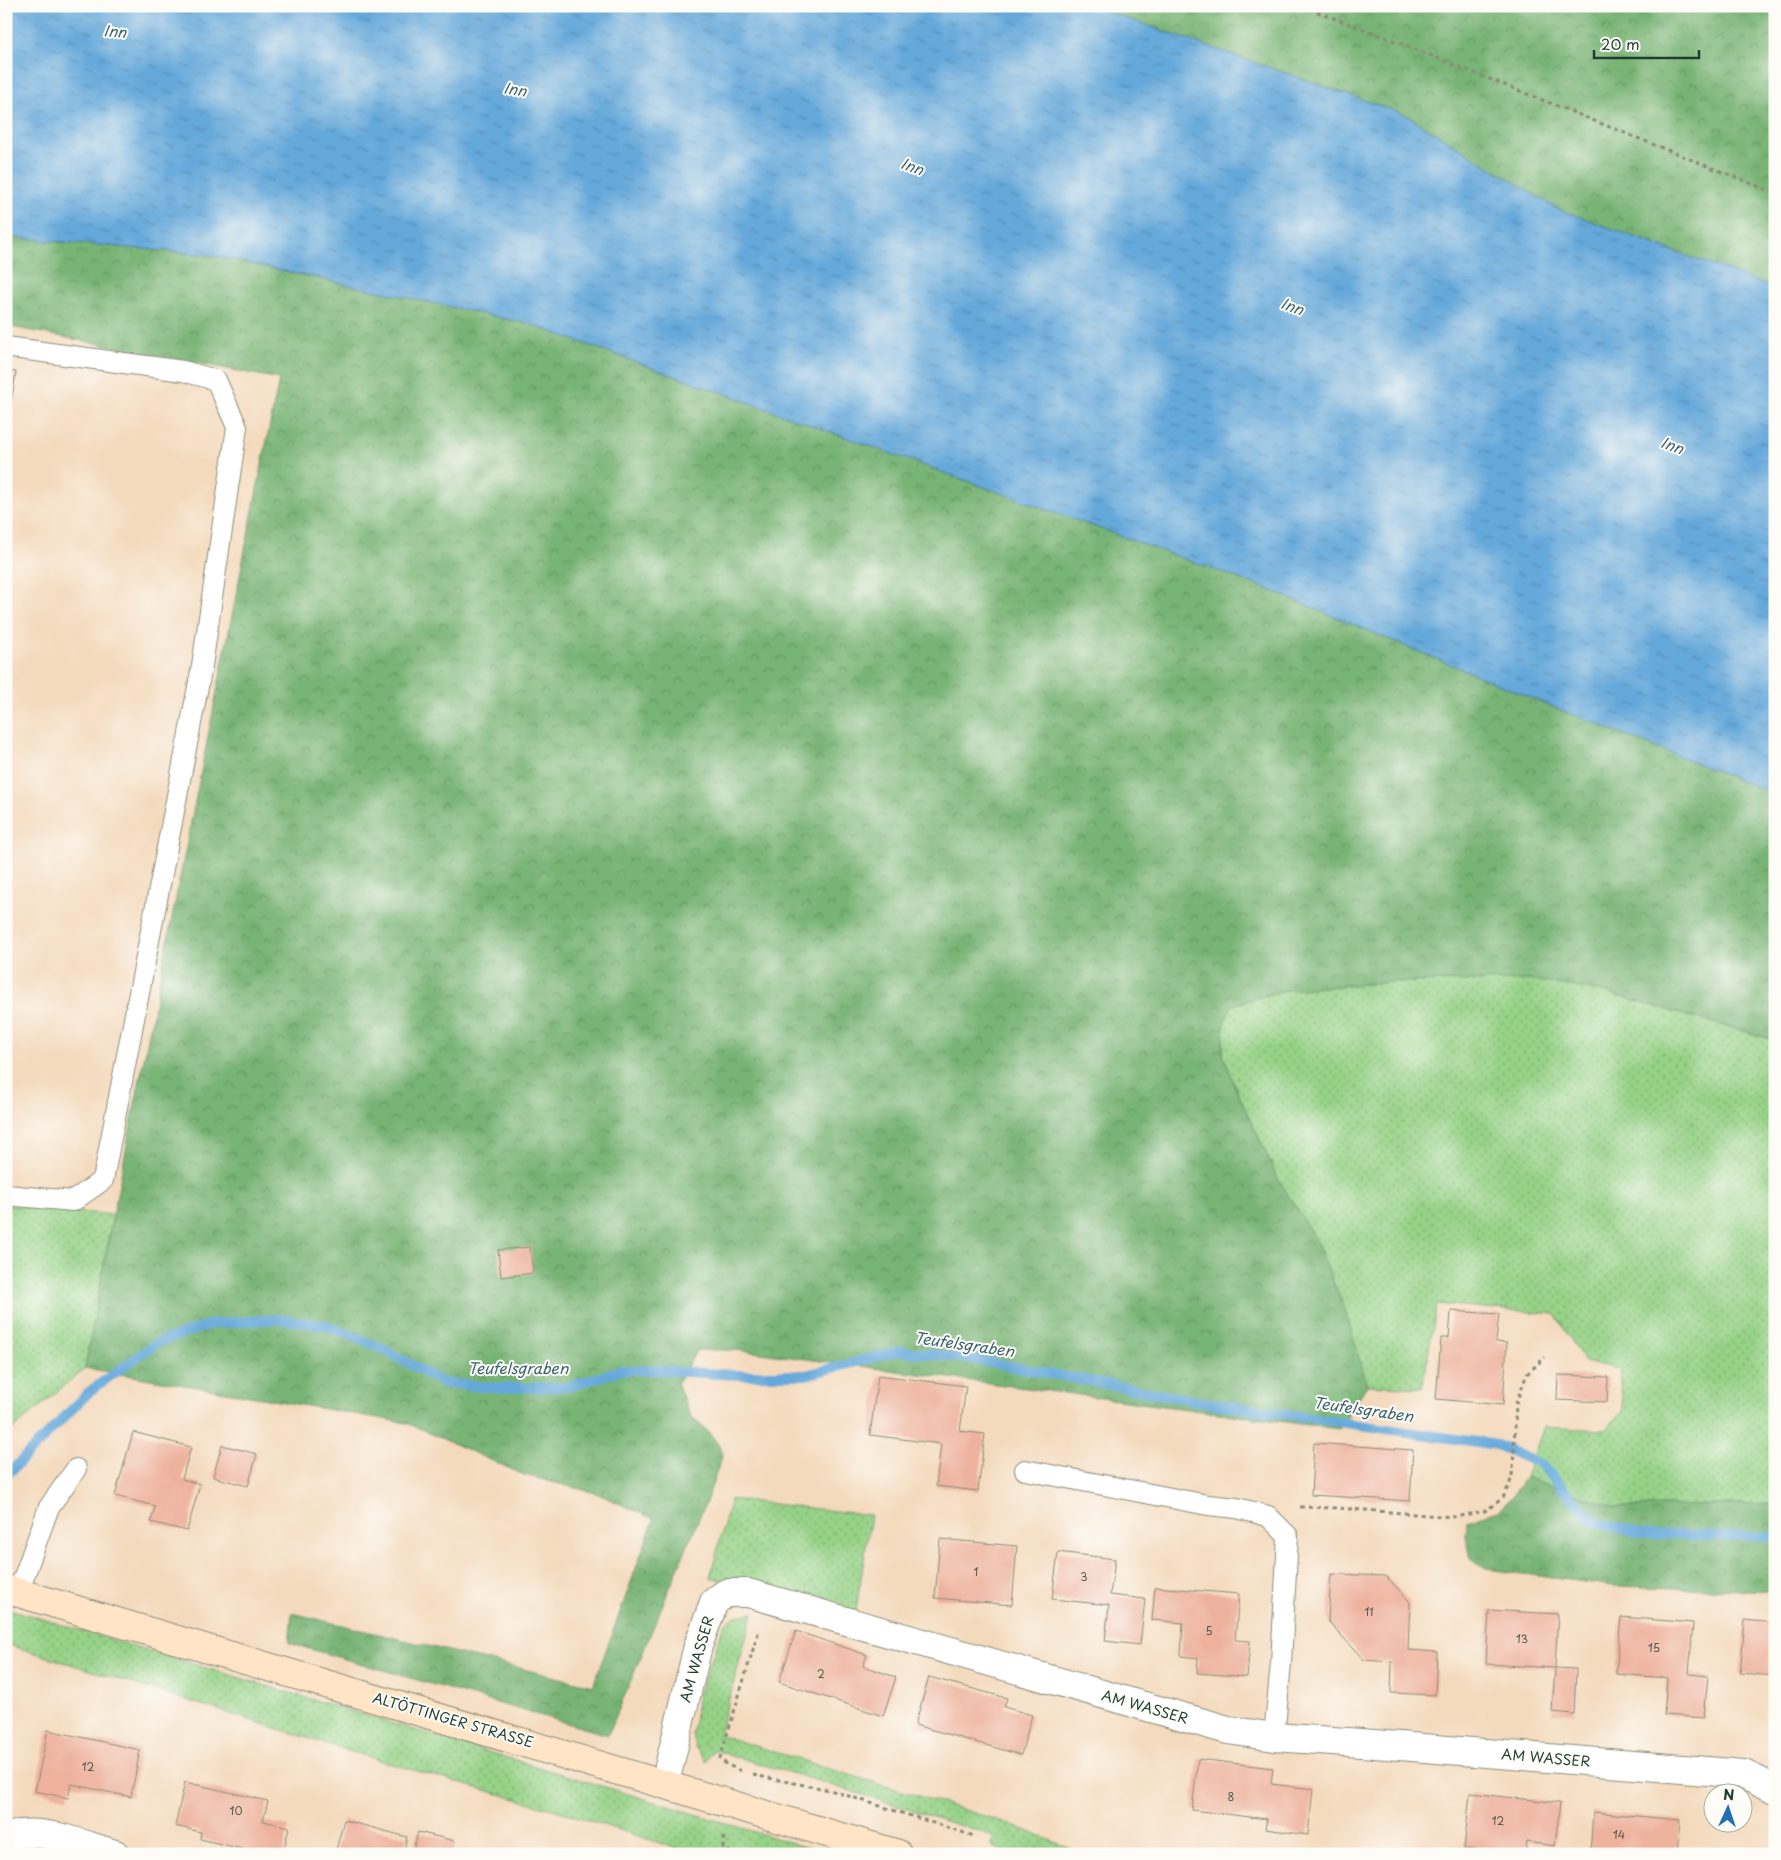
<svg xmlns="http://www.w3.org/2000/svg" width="1781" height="1860" font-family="'Playpen Sans',sans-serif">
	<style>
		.grass { fill: url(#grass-dots); stroke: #5a885e }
		.forest { fill: url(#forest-crowns); stroke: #4c7854 }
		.water { fill: url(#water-ripples); stroke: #427287 }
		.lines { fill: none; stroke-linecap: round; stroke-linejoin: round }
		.stream { stroke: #65a8da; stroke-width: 10 }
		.building { fill: #eeb29d }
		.service-casing { stroke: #8a8c78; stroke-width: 22 }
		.minor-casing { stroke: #8a8c78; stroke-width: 30 }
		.secondary-casing { stroke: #8a8c78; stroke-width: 30 }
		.path { stroke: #8a8c78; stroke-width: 3; stroke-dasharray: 4 4; stroke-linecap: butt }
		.service { stroke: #fff; stroke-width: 20 }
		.minor { stroke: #fff; stroke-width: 28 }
		.secondary { stroke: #ffe4c6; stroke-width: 28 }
		.labels { text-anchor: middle; stroke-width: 4; stroke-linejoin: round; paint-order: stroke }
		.number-label { font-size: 11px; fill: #535a4e }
		.street-label { font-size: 14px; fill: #1f3d34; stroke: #fdfcf7 }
		.water-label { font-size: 15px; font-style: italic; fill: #38626e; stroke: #fdfcf7 }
	</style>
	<defs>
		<pattern id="grass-dots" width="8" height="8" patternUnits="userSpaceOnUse" patternTransform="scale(1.25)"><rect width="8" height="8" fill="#96d287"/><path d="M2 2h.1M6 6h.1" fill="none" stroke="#7aac6f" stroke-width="1.8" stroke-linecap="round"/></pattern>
		<pattern id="forest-crowns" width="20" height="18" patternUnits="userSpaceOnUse" patternTransform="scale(1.25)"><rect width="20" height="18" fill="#78b474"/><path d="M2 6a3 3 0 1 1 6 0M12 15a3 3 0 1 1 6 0" fill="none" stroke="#629460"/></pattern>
		<pattern id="water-ripples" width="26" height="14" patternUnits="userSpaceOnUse" patternTransform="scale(1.25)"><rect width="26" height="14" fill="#65a8da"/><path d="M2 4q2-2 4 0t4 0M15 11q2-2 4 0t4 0" fill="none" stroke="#538ab2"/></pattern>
	</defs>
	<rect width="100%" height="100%" fill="#fdfcf7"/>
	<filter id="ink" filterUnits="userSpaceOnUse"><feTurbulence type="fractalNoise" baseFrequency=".02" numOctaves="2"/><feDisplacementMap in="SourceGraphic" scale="10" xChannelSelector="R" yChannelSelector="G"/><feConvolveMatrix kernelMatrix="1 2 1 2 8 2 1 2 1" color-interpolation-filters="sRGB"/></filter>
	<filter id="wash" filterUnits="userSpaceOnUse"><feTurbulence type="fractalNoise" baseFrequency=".0096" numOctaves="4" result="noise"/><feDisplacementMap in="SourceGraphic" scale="20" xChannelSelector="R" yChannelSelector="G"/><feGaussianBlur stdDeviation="1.12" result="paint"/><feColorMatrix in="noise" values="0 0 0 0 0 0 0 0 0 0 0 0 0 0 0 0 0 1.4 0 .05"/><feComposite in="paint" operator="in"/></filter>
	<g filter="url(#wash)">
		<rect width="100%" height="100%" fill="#f4dabd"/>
		<path class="grass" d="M1533 980 1600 991 1775 1040V1504L1616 1507 1525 1477 1544 1427 1605 1430 1623 1411 1620 1369 1585 1362 1555 1314 1437 1304 1422 1388 1367 1385 1345 1310 1316 1240 1278 1179 1236 1089 1223 1054 1224 1023 1232 1005 1285 990 1393 982Z
			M6 1205 113 1215 85 1368 6 1435Z
			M731 1499 871 1515 855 1616 710 1577Z
			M6 1608 829 1854H694L566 1813 385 1762 6 1644Z
			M753 1613 719 1735 1010 1824 1084 1854H1009L992 1846 993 1836 828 1784 713 1750 706 1761 695 1747 692 1734 698 1695 724 1625 736 1616Z"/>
		<path class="forest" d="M1091 6H1775V288L1558 209 1404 114Z
			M6 237 210 255 530 324 1260 586 1551 706 1775 794V1040L1600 991 1533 980 1393 982 1285 990 1232 1005 1224 1023 1223 1054 1236 1089 1278 1179 1316 1240 1345 1310 1367 1385 1339 1429 737 1350H697L677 1384 691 1417 712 1435 723 1453 708 1497 608 1735 289 1643 292 1613 593 1686 654 1519 596 1493 524 1475 407 1423 85 1368 113 1215 279 379 6 326Z
			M1525 1477 1616 1507 1775 1504V1591L1615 1586 1486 1569 1471 1559 1466 1536 1467 1521 1498 1511 1512 1497Z"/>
		<path class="water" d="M6 6H1091L1404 114 1558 209 1775 288V794L1551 706 1260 586 530 324 210 255 6 237Z"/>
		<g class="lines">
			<path class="stream" d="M6 1476 90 1391 158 1342 211 1324 280 1319 328 1326 381 1348 443 1383 497 1388 568 1387 621 1370H655L736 1375H806L899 1351 966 1358 1208 1403 1497 1445 1540 1464 1594 1521 1640 1534 1775 1537"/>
		</g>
		<g id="blocks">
			<path class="building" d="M6 371 16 372 7 429H6Z
				M530 1247 533 1273 501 1277 498 1250Z
				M1451 1311 1499 1314 1496 1342 1507 1343 1503 1405 1436 1399 1441 1338H1449Z
				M878 1375 966 1386 960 1431 985 1434 978 1491 936 1486 941 1444 870 1435Z
				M1558 1375 1608 1377 1607 1402 1557 1400Z
				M133 1432 191 1447 182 1479 200 1484 187 1531 151 1522 155 1506 115 1496Z
				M1314 1443 1413 1450 1410 1501 1311 1495Z
				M222 1445 257 1454 248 1486 213 1477Z
				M940 1539 1017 1546 1012 1605 935 1598Z
				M1058 1552 1115 1559 1110 1595 1145 1599 1140 1645 1105 1641 1109 1605 1052 1599Z
				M1331 1574 1386 1576 1410 1602 1408 1650 1437 1652 1435 1695 1391 1693 1392 1662 1364 1660 1328 1621Z
				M1155 1587 1239 1594 1235 1640 1250 1641 1247 1677 1197 1673 1198 1658 1181 1656 1183 1623 1152 1620Z
				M1489 1610 1558 1614 1555 1668 1486 1664Z
				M1621 1617 1693 1623 1689 1674 1708 1676 1704 1718 1664 1715 1667 1678 1616 1674Z
				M1745 1620 1775 1623V1676L1740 1673Z
				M796 1631 867 1655 863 1666 896 1677 883 1716 779 1682Z
				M1555 1668 1576 1669 1574 1714 1552 1712Z
				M929 1677 1007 1698 1004 1707 1032 1715 1021 1755 915 1725Z
				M48 1730 140 1750 131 1797 71 1784 68 1798 35 1791Z
				M1198 1759 1273 1768 1271 1784 1313 1789 1308 1835 1265 1829 1267 1819 1192 1810Z
				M185 1782 268 1801 263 1821 289 1827 283 1854H263L200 1839 201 1832 175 1826Z
				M1470 1793 1560 1803 1555 1846 1527 1842 1525 1854 1464 1849Z
				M1593 1812 1680 1820 1677 1854H1590Z
				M344 1820 407 1837 403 1854H335Z
				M418 1832 455 1841 451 1854H412Z"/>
		</g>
	</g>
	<g filter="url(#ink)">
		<use href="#blocks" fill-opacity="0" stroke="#8a8c78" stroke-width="1"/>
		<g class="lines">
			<defs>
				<path id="service" d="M6 347 183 371 216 380 237 427 202 666 103 1180 73 1201 6 1195
					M1025 1470 1208 1505 1237 1508 1268 1516 1288 1536 1281 1663 1274 1737
					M18 1593 49 1507 76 1469"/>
				<path id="minor" d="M665 1783 698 1646 714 1602 726 1593H748L1228 1730 1274 1737 1362 1743 1744 1774 1775 1789
					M6 1839C11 1837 16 1834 21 1834 49 1830 88 1846 115 1854"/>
				<path id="secondary" d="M6 1589 898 1854"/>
			</defs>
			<use href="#service" class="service-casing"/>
			<use href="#minor" class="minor-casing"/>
			<use href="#secondary" class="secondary-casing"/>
			<path class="path" d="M1302 6 1397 42 1775 193
				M1300 1507 1338 1508 1454 1517 1485 1511 1503 1498 1510 1483 1513 1470 1516 1403 1527 1374 1545 1357
				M741 1771 726 1764 720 1758 759 1630
				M753 1775 830 1790 974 1836
				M724 1837 723 1849 737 1854"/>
			<use href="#service" class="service"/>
			<use href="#minor" class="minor"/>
			<use href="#secondary" class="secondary"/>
		</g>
	</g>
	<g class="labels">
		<g class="number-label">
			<text x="976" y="1576">1</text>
			<text x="1084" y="1581">3</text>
			<text x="1369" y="1616">11</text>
			<text x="1209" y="1635">5</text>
			<text x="1522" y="1643">13</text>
			<text x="1654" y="1652">15</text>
			<text x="821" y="1678">2</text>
			<text x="88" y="1771">12</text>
			<text x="1231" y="1801">8</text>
			<text x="236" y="1815">10</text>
			<text x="1498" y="1825">12</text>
			<text x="1619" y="1839">14</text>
		</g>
		<g class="street-label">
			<text transform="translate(697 1659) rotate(-74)" y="5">AM WASSER</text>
			<text transform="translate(1145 1707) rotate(16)" y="5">AM WASSER</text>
			<text transform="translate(453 1720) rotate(16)" y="5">ALTÖTTINGER STRASSE</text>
			<text transform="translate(1546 1758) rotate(5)" y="5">AM WASSER</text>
		</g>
		<g class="water-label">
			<text transform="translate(115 32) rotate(5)" y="5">Inn</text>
			<text transform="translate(515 90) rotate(10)" y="5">Inn</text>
			<text transform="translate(912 167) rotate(20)" y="5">Inn</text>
			<text transform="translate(1292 307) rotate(20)" y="5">Inn</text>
			<text transform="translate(1672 446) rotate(20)" y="5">Inn</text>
			<text transform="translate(964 1345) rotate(8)" y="5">Teufelsgraben</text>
			<text x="518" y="1374">Teufelsgraben</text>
			<text transform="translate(1363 1410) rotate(8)" y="5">Teufelsgraben</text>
		</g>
	</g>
	<rect width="1781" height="1860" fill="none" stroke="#fdfcf7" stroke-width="25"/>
	<g transform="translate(1728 1808) rotate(3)"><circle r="24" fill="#fdfcf7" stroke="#a4b0a9"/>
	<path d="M0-4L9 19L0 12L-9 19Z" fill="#1f6fb2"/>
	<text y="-8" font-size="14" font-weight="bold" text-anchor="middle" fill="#1f3d34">N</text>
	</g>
	<path d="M1594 50v8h105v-8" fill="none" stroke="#1f3d34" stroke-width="2.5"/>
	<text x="1601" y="50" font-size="15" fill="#1f3d34" stroke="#fdfcf7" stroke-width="4" paint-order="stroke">20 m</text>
</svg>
